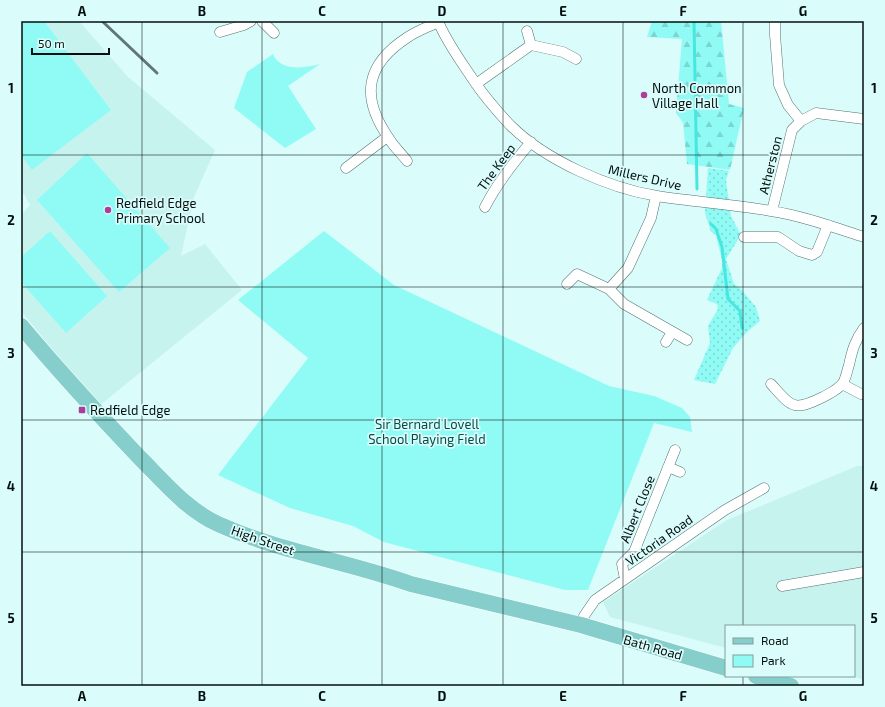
<svg xmlns="http://www.w3.org/2000/svg" width="885" height="707" font-family="'Exo 2',sans-serif">
	<style>
		.built { fill: #c7f3ef }
		.grass { fill: url(#grass-dots) }
		.forest { fill: url(#forest-firs) }
		.green { fill: #90fbf4 }
		.lines { fill: none; stroke-linecap: round; stroke-linejoin: round }
		.stream { stroke: #46e7e0; stroke-width: 3 }
		.street-casing { stroke: #547270; stroke-width: 11 }
		.primary-casing { stroke: #fff; stroke-width: 17 }
		.street { stroke: #fff; stroke-width: 10 }
		.primary { stroke: #85cecb; stroke-width: 16 }
		.rail { stroke: #617676; stroke-width: 3 }
		.grid { fill: none; stroke: #040f0f; stroke-width: 1; stroke-opacity: 0.55 }
		.poi-dot { fill: #ac3d9a; stroke: #dafcfa; stroke-width: 1.5 }
		.labels { text-anchor: middle; stroke-width: 3.5; stroke-linejoin: round; paint-order: stroke }
		.poi-label { font-size: 13px; fill: #040f0f; stroke: #dafcfa; text-anchor: start }
		.street-label { font-size: 13px; fill: #040f0f; stroke: #dafcfa }
		.park-label { font-size: 13px; fill: #034c4a; stroke: #dafcfa }
		.neatline { fill: none; stroke: #040f0f; stroke-width: 1.5 }
		.grid-label { font-size: 13px; text-anchor: middle; font-weight: bold; fill: #040f0f }
	</style>
	<defs>
		<pattern id="grass-dots" width="8" height="8" patternUnits="userSpaceOnUse"><rect width="8" height="8" fill="#90fbf4"/><path d="M2 2h.1M6 6h.1" fill="none" stroke="#7bd6d0" stroke-width="1.8" stroke-linecap="round"/></pattern>
		<pattern id="forest-firs" width="22" height="20" patternUnits="userSpaceOnUse"><rect width="22" height="20" fill="#90fbf4"/><path d="M5 1l3.5 6h-7zM16 11l3.5 6h-7z" fill="#7bd6d0"/></pattern>
	</defs>
	<rect width="100%" height="100%" fill="#dafcfa"/>
	<path class="built" d="M21 21H79L128 77 215 150 194 197 181 256 205 244 242 290 99 406 21 311V215L30 205 21 189Z
		M857 466H864V680L852 676H854V626H726V648L610 617 603 602 727 520Z"/>
	<path class="grass" d="M708 168 729 171 726 180 731 216 741 235 726 259 734 284 740 288 756 307 760 321 747 332 733 348 715 384 694 380 710 343 708 326 718 309 717 304 707 300 722 268V260L716 235 711 232 705 213Z"/>
	<path class="forest" d="M652 21H721L729 104 744 108 730 170 687 164 683 123 676 112 682 39 647 37Z"/>
	<path class="green" d="M21 21H44L111 110 32 170 21 155Z
		M273 54C280 72 306 68 320 64L288 86 316 129 285 148 234 108 247 72Z
		M87 153 170 248 119 292 37 200Z
		M50 231 107 296 66 333 21 282V257Z
		M324 231 394 285 609 386 654 396 682 408 690 417 692 432 654 423 588 590H565L384 542 353 526 290 508 218 475 308 358 238 300Z"/>
	<g class="lines">
		<path class="stream" d="M694 21 697 189
			M711 224 716 229 722 247 728 299 740 311 742 328"/>
		<defs>
			<path id="street" d="M262 21 274 33
				M438 21C446 41 460 60 472 78 483 95 496 110 510 125 545 160 608 188 657 196 695 202 733 204 771 211 803 216 833 227 864 237
				M775 21V35L779 85 788 105 801 121
				M527 31 531 45
				M220 32 244 25 251 21
				M476 84 531 45 563 52 576 59
				M407 161C401 153 393 146 388 137 360 96 366 64 408 37 417 31 428 27 438 22
				M346 168 387 137
				M485 207C497 183 513 163 531 142
				M772 211 792 130 801 121 816 113 864 119
				M744 237H778L799 251 812 255 817 252 828 225
				M567 284 577 274 609 289 628 268 651 218 656 196
				M609 289 624 304 687 340
				M666 342 672 332
				M771 384C792 407 793 412 823 397 830 393 838 390 843 383 846 378 847 371 849 365 852 351 855 340 864 328
				M842 384 861 394
				M668 467 680 472
				M625 579 622 564 634 552 675 450
				M782 586 864 572
				M581 625 584 616 595 600 725 510 764 488"/>
			<path id="primary" d="M21 326C59 371 99 415 140 458 164 482 187 510 218 524 280 552 347 561 411 584L581 625 726 668
				M756 676 791 686"/>
		</defs>
		<use href="#street" class="street-casing"/>
		<use href="#primary" class="primary-casing"/>
		<use href="#street" class="street"/>
		<use href="#primary" class="primary"/>
		<path class="rail" d="M102 21 157 73"/>
	</g>
	<path class="grid" d="M142 21V686M262 21V686M382 21V686M503 21V686M623 21V686M743 21V626M21 155H864M21 287H864M21 420H864M21 552H864M743 676V686"/>
	<g class="poi-dot">
		<circle cx="644" cy="95" r="4"/>
		<circle cx="108" cy="210" r="4"/>
		<rect x="78" y="406" width="8" height="8" rx="2"/>
	</g>
	<g class="labels">
		<g class="poi-label">
			<text x="652" y="93">North Common<tspan x="652" dy="15">Village Hall</tspan></text>
			<text x="116" y="208">Redfield Edge<tspan x="116" dy="15">Primary School</tspan></text>
			<text x="90" y="415">Redfield Edge</text>
		</g>
		<g class="street-label">
			<text transform="translate(770 165) rotate(-76)" y="5">Atherston</text>
			<text transform="translate(496 167) rotate(-54)" y="5">The Keep</text>
			<text transform="translate(645 177) rotate(13)" y="5">Millers Drive</text>
			<text transform="translate(637 509) rotate(-68)" y="5">Albert Close</text>
			<text transform="translate(263 540) rotate(19)" y="5">High Street</text>
			<text transform="translate(659 540) rotate(-35)" y="5">Victoria Road</text>
			<text transform="translate(653 647) rotate(16)" y="5">Bath Road</text>
		</g>
		<g class="park-label">
			<text x="427" y="429">Sir Bernard Lovell<tspan x="427" dy="15">School Playing Field</tspan></text>
		</g>
	</g>
	<rect width="885" height="707" fill="none" stroke="#dafcfa" stroke-width="44"/>
	<rect x="725" y="625" width="130" height="52" fill="#dafcfa" stroke="#849d9c"/>
	<rect x="733" y="638" width="20" height="6" fill="#85cecb" stroke="#849d9c"/>
	<text x="761" y="645" font-size="12" fill="#040f0f">Road</text>
	<rect x="733" y="655" width="20" height="12" fill="#90fbf4" stroke="#849d9c"/>
	<text x="761" y="665" font-size="12" fill="#040f0f">Park</text>
	<path d="M32 48v6h77v-6" fill="none" stroke="#040f0f" stroke-width="2"/>
	<text x="38" y="48" font-size="12" fill="#040f0f" stroke="#dafcfa" stroke-width="3" paint-order="stroke">50 m</text>
	<rect x="22" y="22" width="841" height="663" class="neatline"/>
	<g class="grid-label">
		<text x="82" y="16">A</text>
		<text x="202" y="16">B</text>
		<text x="322" y="16">C</text>
		<text x="442" y="16">D</text>
		<text x="563" y="16">E</text>
		<text x="683" y="16">F</text>
		<text x="803" y="16">G</text>
		<text x="11" y="93">1</text>
		<text x="874" y="93">1</text>
		<text x="11" y="225">2</text>
		<text x="874" y="225">2</text>
		<text x="11" y="358">3</text>
		<text x="874" y="358">3</text>
		<text x="11" y="491">4</text>
		<text x="874" y="491">4</text>
		<text x="11" y="623">5</text>
		<text x="874" y="623">5</text>
		<text x="82" y="701">A</text>
		<text x="202" y="701">B</text>
		<text x="322" y="701">C</text>
		<text x="442" y="701">D</text>
		<text x="563" y="701">E</text>
		<text x="683" y="701">F</text>
		<text x="803" y="701">G</text>
	</g>
</svg>
